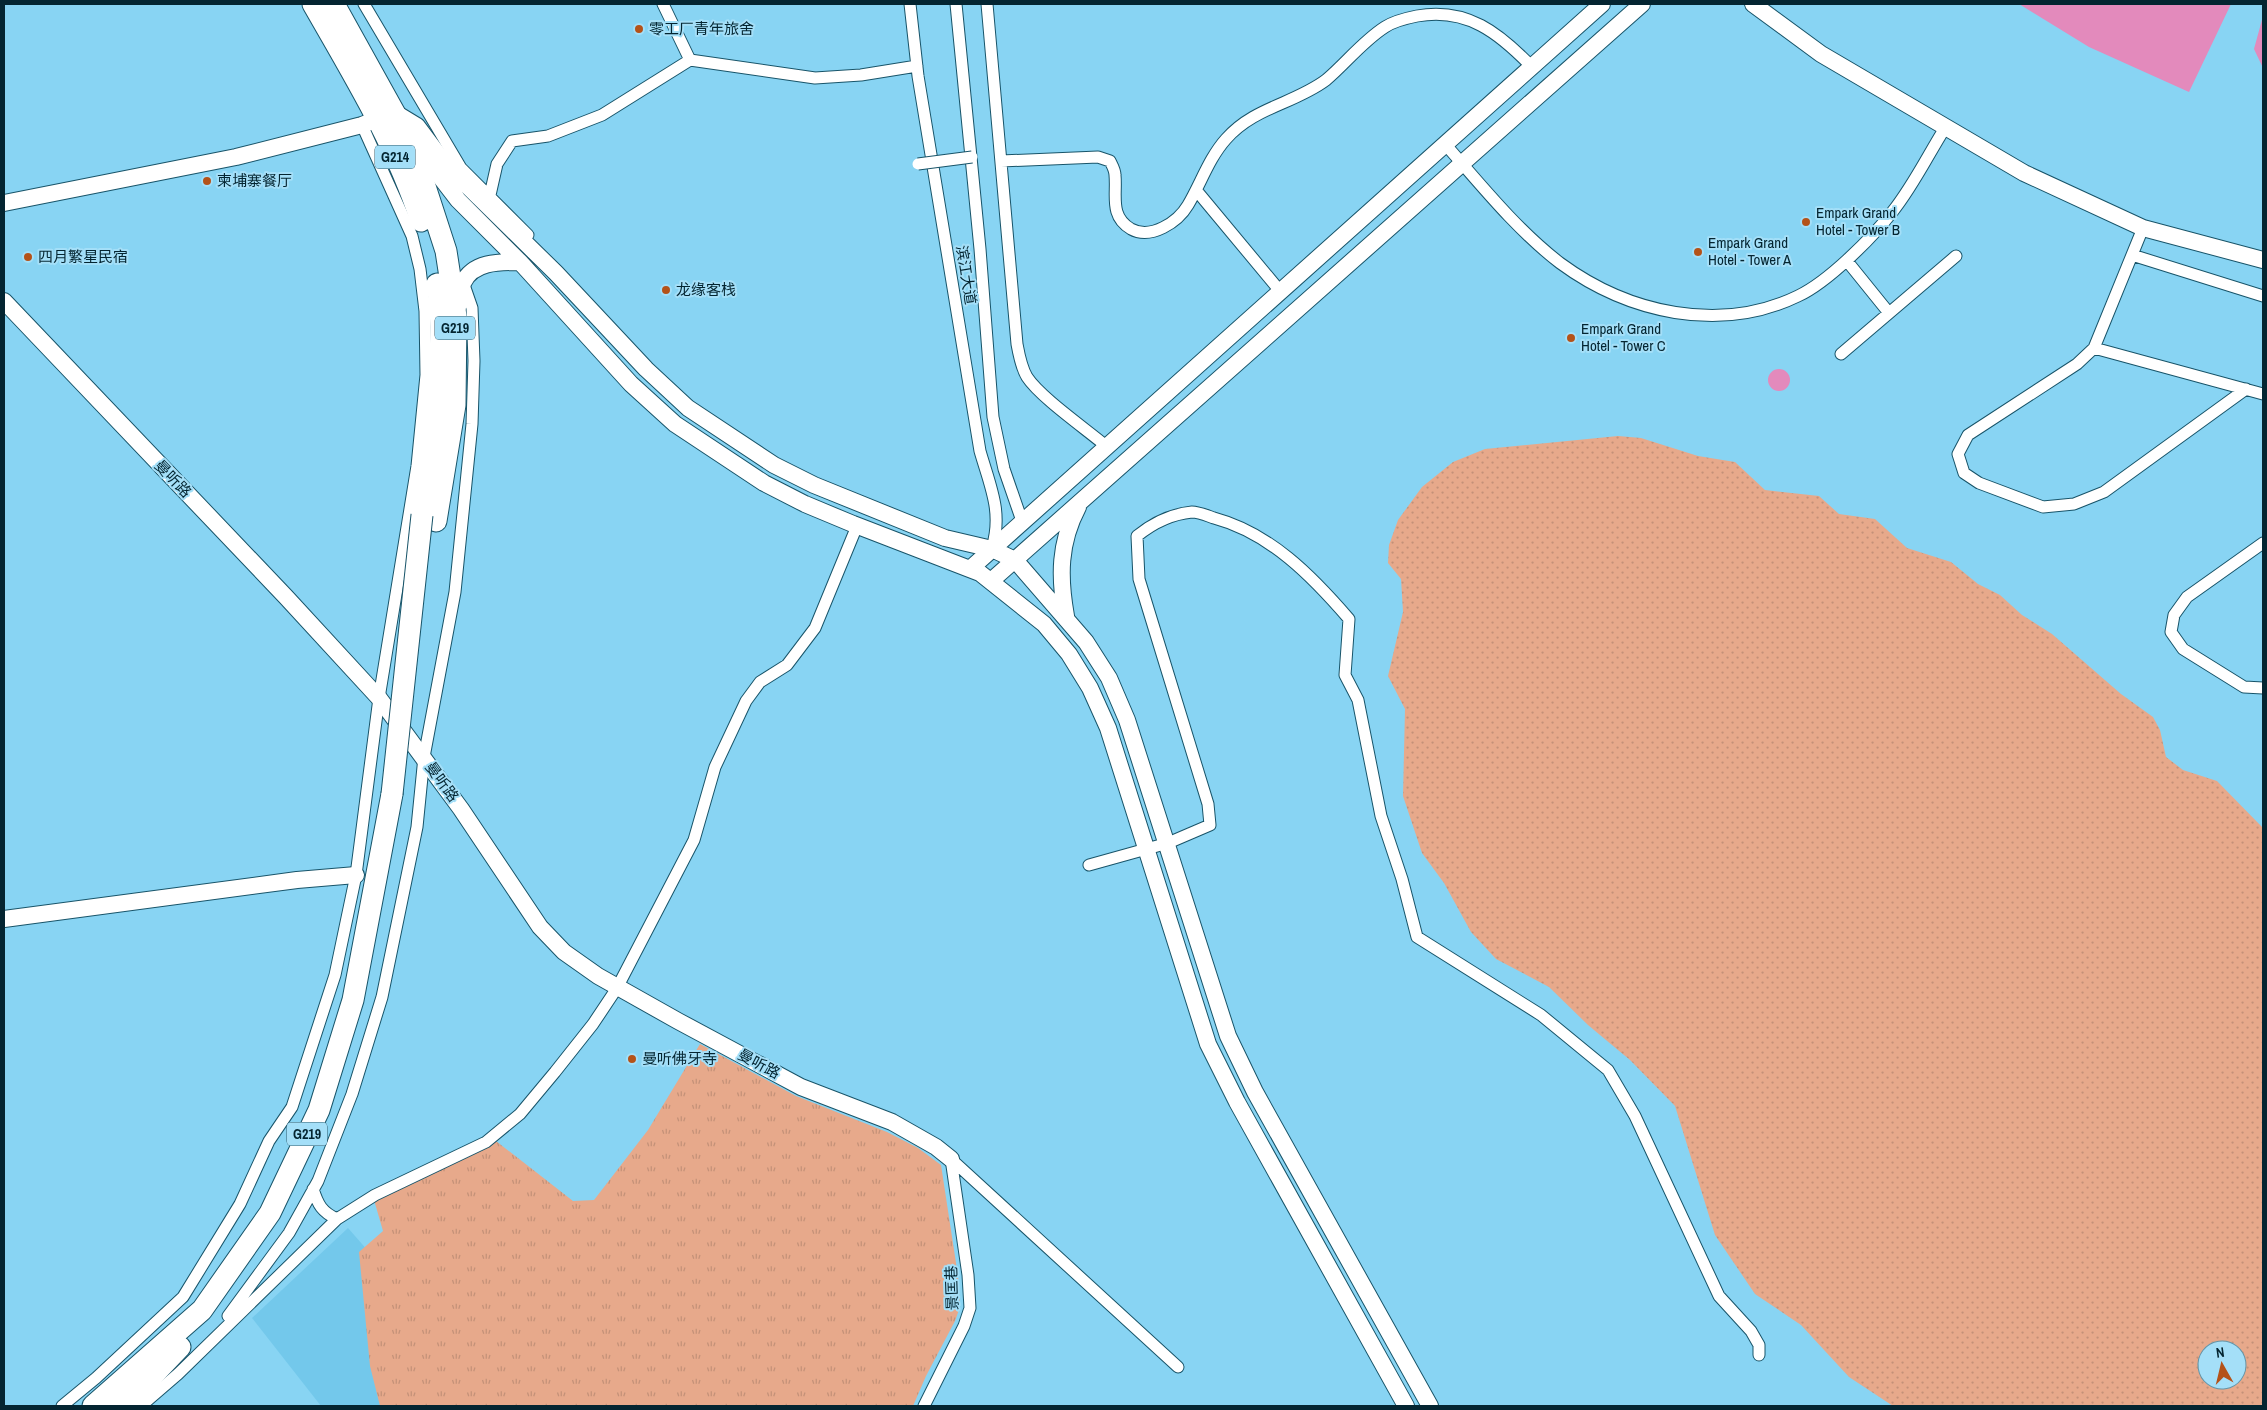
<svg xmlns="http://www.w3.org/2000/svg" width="2267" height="1410" font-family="'Archivo Narrow','Noto Sans SC',sans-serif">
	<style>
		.built { fill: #73c8eb }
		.grass { fill: url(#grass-dots); fill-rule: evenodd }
		.park { fill: url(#park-tufts) }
		.water { fill: #e38abc }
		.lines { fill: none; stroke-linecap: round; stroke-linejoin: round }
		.street-casing { stroke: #185469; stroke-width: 13 }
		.secondary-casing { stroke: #185469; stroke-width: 18 }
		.highway-casing { stroke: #185469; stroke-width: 23 }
		.street { stroke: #fff; stroke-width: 11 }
		.secondary { stroke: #fff; stroke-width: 16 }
		.highway { stroke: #fff; stroke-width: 21 }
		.street-bridge-casing { stroke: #185469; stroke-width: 13; stroke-linecap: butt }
		.highway-bridge-casing { stroke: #185469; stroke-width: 23; stroke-linecap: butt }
		.street-bridge { stroke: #fff; stroke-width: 11 }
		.highway-bridge { stroke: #fff; stroke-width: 21 }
		.poi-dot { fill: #b45218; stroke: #a4dff8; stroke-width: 2 }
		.labels { text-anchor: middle; stroke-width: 4; stroke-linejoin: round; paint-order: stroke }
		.shield { fill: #a4dff8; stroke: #345d6d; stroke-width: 1 }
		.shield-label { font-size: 14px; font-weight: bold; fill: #042531 }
		.poi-label { font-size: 15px; fill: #042531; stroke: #a4dff8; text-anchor: start }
		.street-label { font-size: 15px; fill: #042531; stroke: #a4dff8 }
	</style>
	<defs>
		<pattern id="grass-dots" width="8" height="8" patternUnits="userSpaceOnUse" patternTransform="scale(1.25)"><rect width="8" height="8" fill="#e7a98b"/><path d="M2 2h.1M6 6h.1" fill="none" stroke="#c49178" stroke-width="1.8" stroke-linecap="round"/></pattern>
		<pattern id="park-tufts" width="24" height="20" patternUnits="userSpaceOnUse" patternTransform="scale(1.25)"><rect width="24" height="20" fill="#e7a98b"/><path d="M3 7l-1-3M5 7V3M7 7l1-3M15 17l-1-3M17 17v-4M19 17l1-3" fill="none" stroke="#c49178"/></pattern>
	</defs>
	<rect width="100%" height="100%" fill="#88d4f3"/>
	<path class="built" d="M348 1228 369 1252 383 1406H321L252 1318Z"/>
	<path class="grass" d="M1618 436 1641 438 1698 456 1735 462 1765 490 1819 496 1839 514 1875 519 1907 548 1951 562 1978 584 2000 595 2022 615 2052 634 2121 694 2153 717 2160 730 2166 757 2183 770 2217 781 2263 828V1406H1893L1849 1377 1801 1325 1755 1294 1715 1235 1675 1106 1630 1060 1588 1025 1549 987 1496 959 1471 932 1444 883 1422 853 1403 796 1405 709 1388 676 1403 612 1401 579 1388 563 1389 545 1398 520 1422 487 1453 462 1485 449ZM2207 1350H2237V1380H2207Z"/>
	<path class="park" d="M700 1044 796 1096 887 1132 918 1148 941 1165 958 1276 960 1307 955 1321 926 1376 913 1406H380L370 1366 359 1252 383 1231 374 1200 496 1141 573 1201 594 1200 648 1130Z"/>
	<path class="water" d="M2019 4H2231L2189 92 2089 47Z
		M2263 16V68L2254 49Z
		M1768 380a11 11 0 1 1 22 0a11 11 0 1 1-22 0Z"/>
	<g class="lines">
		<defs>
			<path id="street" d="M364 4 461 168 528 235
				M663 4 690 60
				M910 4 918 76 980 451C990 486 1003 512 992 548
				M956 4 980 249 993 417 1004 469 1022 521
				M987 4 1017 344C1019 355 1021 367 1027 377 1040 397 1086 429 1106 446
				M1445 144C1481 185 1517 230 1560 263 1628 313 1720 334 1798 296 1828 282 1872 238 1893 211 1913 186 1928 155 1945 128
				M1001 161 1098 157 1110 161C1112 165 1115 170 1115 175 1117 195 1109 216 1131 229 1151 240 1178 222 1188 205 1201 183 1209 158 1226 139 1254 107 1294 104 1326 80 1346 63 1363 41 1385 27 1394 21 1407 18 1417 16 1467 7 1499 33 1532 67
				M1196 190 1280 291
				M490 195 497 164 512 141 548 136 602 115 690 60 815 78 861 75 917 66
				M2143 228 2094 348 2077 364 1968 435 1958 454 1964 473 1979 483 2043 507 2074 504 2104 492 2246 389
				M2132 255 2263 296
				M1847 261 1889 313
				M2094 348 2263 394
				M1841 354 1956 256
				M2263 543 2187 597 2174 615 2171 632 2183 649 2244 687 2263 688
				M1089 865 1168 843 1210 825 1208 804 1139 579 1137 536C1153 523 1171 514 1192 512 1199 512 1208 516 1214 518 1270 533 1312 576 1349 619L1345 675 1358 700 1381 816 1402 879 1417 937 1541 1015 1608 1070 1635 1116 1719 1296 1751 1331 1759 1345V1355
				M951 1159 1178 1367
				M313 1189C318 1205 322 1212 337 1219
				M228 1316 289 1233 318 1181 352 1094 382 997 417 827 424 757 455 592 472 424 474 361 472 308 463 282
				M62 1406 96 1378 183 1297 240 1204 269 1141 292 1107 335 975 356 875 379 698 417 466 426 375 425 311 420 269 412 236 362 125
				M141 1406 178 1374 337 1219 375 1195 486 1142 520 1114 555 1072 593 1024 617 988 694 840 715 767 746 701 760 682 787 665 815 628 857 526
				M924 1406 964 1326 970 1308 968 1275 951 1159"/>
			<path id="secondary" d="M1753 4 1821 54 2024 173 2143 228 2263 260
				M411 144 421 152 458 200 520 262 631 384 675 424 764 483 805 504 853 524 980 573 1044 624 1069 654 1090 688 1108 728 1208 1044 1237 1102 1406 1406
				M4 203 236 157 362 125 394 112 417 126 447 166 556 273 646 369 688 408 774 465 814 485 945 538 992 549 1015 560 1086 642 1109 678 1127 720 1228 1036 1255 1092 1430 1406
				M4 301 286 597 379 698 461 809 540 927 564 952 598 976 678 1021 801 1087 892 1122 936 1147 951 1159
				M458 307C459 299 460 290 463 283 473 261 501 262 520 262
				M970 569 1602 4
				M991 581 1642 4
				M1066 616C1059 577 1059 543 1078 507
				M4 919 297 880 356 875"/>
			<path id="highway" d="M313 4C353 74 396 144 421 221
				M334 4 394 112 422 177 446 251 456 316 455 405 436 521
				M422 515C433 439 449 361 437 284
				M93 1406 202 1310 270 1213 319 1110 353 1000 392 794
				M119 1406 137 1392 180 1347"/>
		</defs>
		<use href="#street" class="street-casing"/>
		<use href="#secondary" class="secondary-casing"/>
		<use href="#highway" class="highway-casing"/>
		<use href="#street" class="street"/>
		<use href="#secondary" class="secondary"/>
		<use href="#highway" class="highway"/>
		<defs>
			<path id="street-bridge" d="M918 164 972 157"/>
			<path id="highway-bridge" d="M392 794 422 515"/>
		</defs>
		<use href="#street-bridge" class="street-bridge-casing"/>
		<use href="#highway-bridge" class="highway-bridge-casing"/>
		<use href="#street-bridge" class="street-bridge"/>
		<use href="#highway-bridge" class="highway-bridge"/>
	</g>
	<g class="poi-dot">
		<circle cx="639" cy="29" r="5"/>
		<circle cx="207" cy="181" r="5"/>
		<circle cx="1806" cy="222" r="5"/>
		<circle cx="1698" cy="252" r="5"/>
		<circle cx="28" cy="257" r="5"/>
		<circle cx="666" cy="290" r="5"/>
		<circle cx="1571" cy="338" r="5"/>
		<circle cx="632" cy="1059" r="5"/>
	</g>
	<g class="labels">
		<g class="shield">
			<rect x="375" y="145.5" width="40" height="23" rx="4"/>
			<rect x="435" y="316.5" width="40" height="23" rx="4"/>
			<rect x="287" y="1122.5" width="40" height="23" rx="4"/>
		</g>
		<g class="shield-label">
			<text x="395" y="162">G214</text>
			<text x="455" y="333">G219</text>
			<text x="307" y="1139">G219</text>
		</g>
		<g class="poi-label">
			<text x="649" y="34">零工厂青年旅舍</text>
			<text x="217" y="186">柬埔寨餐厅</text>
			<text x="1816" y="218">Empark Grand<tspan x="1816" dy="17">Hotel - Tower B</tspan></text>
			<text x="1708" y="248">Empark Grand<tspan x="1708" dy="17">Hotel - Tower A</tspan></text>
			<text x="38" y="262">四月繁星民宿</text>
			<text x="676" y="295">龙缘客栈</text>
			<text x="1581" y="334">Empark Grand<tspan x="1581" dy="17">Hotel - Tower C</tspan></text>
			<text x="642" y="1064">曼听佛牙寺</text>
		</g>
		<g class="street-label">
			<text transform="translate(966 275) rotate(81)" y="5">滨江大道</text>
			<text transform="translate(173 479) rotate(46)" y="5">曼听路</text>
			<text transform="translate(442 782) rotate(54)" y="5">曼听路</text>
			<text transform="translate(759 1064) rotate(28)" y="5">曼听路</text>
			<text transform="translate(952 1288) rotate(-92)" y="5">景匡巷</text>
		</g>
	</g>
	<rect width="2267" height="1410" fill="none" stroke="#042531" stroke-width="10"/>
	<g transform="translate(2222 1365) rotate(352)"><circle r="24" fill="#a4dff8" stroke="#6495a8"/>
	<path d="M0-4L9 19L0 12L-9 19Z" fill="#b45218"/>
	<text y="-8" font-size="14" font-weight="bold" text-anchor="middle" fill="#042531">N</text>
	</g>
</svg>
